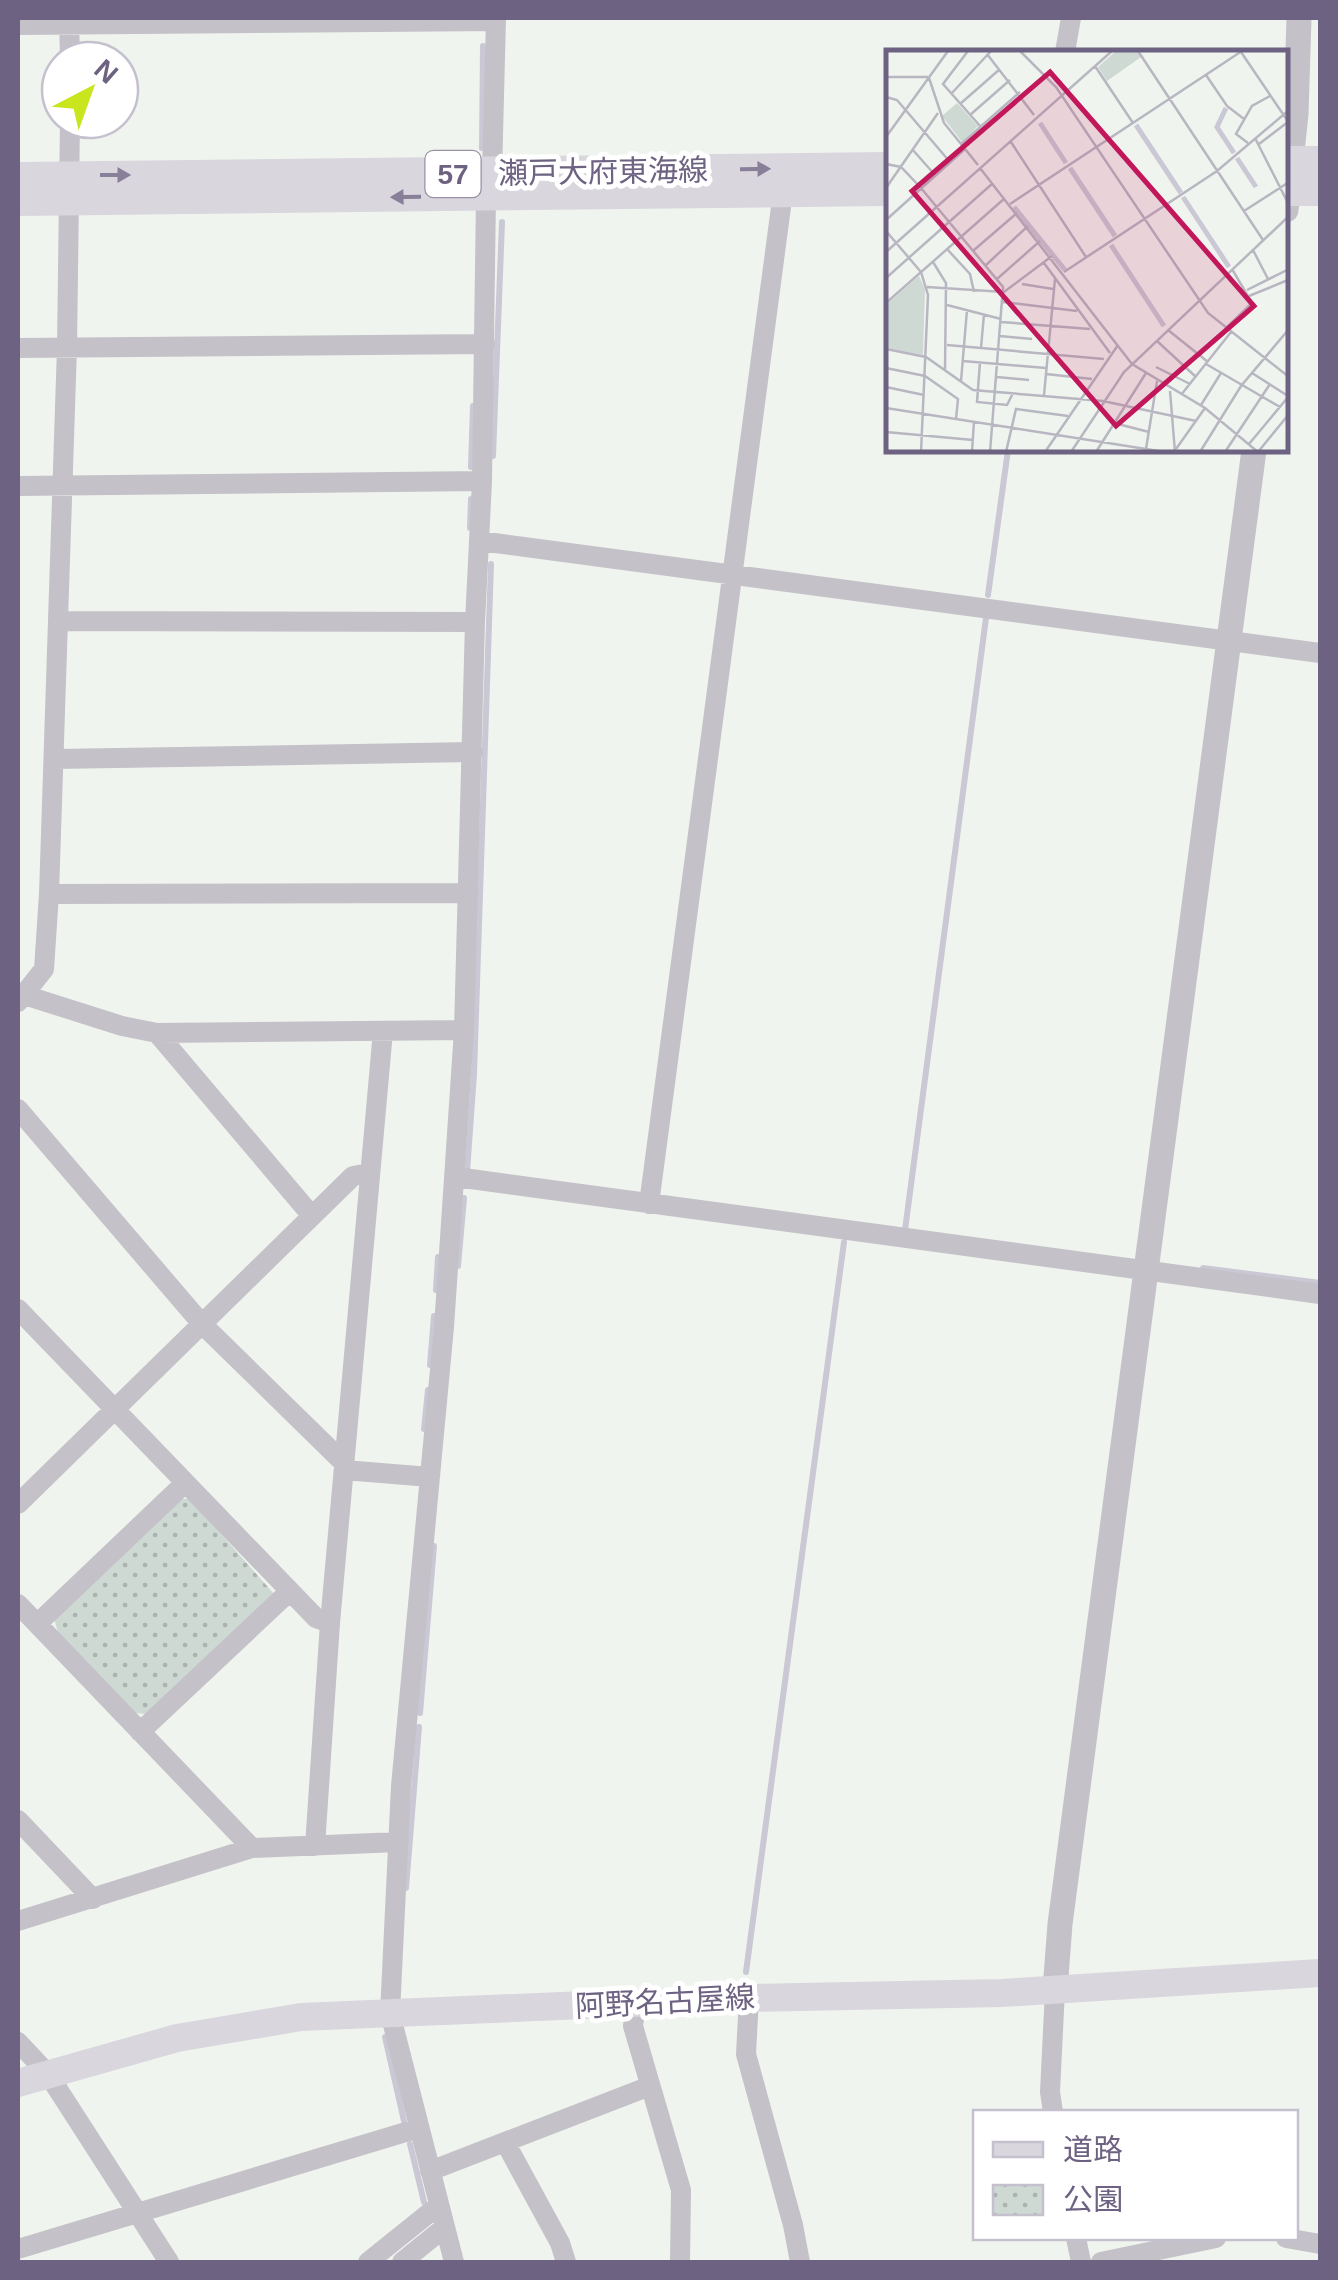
<svg xmlns="http://www.w3.org/2000/svg" width="1338" height="2280" font-family="Helvetica,'Noto Sans JP',sans-serif">
	<style>
		.park { fill: url(#park-dots) }
		.lines { fill: none; stroke-linecap: round; stroke-linejoin: round }
		.stream { stroke: #cac8d4; stroke-width: 6 }
		.minor { stroke: #c4c1c8; stroke-width: 20 }
		.tertiary { stroke: #c4c1c8; stroke-width: 25 }
		.secondary { stroke: #d9d6de; stroke-width: 28 }
		.primary { stroke: #d9d6de; stroke-width: 30 }
		.oneway { fill: #887f98 }
		.labels { text-anchor: middle; stroke-width: 10; stroke-linejoin: round; paint-order: stroke }
		.shield { fill: #fff; stroke: #9991a7; stroke-width: 2.5 }
		.shield-label { font-size: 28px; font-weight: bold; fill: #6d6281 }
		.street-label { font-size: 30px; fill: #6d6281; stroke: #fff }
		.inset-river { fill: none; stroke: #cac8d4; stroke-width: 5 }
		.inset-road { fill: none; stroke: #b8b6c0; stroke-width: 2.5 }
		.view { fill: #c2185b; fill-opacity: 0.15; stroke: #c2185b; stroke-width: 5 }
		.inset-edge { fill: none; stroke: #6d6281; stroke-width: 5 }
	</style>
	<defs>
		<pattern id="park-dots" width="8" height="8" patternUnits="userSpaceOnUse" patternTransform="scale(2.5)"><rect width="8" height="8" fill="#ced9d4"/><path d="M2 2h.1M6 6h.1" fill="none" stroke="#abb3b1" stroke-width="1.8" stroke-linecap="round"/></pattern>
	</defs>
	<rect width="100%" height="100%" fill="#f0f4ef"/>
	<path class="park" d="M180 1499H190L275 1595 146 1714 136 1713 58 1632 54 1619Z"/>
	<g class="lines">
		<path class="stream" d="M482 148 483 46
			M493 456 502 222
			M471 467 473 406
			M470 528 471 499
			M988 595 1008 450
			M467 1172 474 1074 491 564
			M905 1230 986 618
			M458 1266 464 1198
			M1203 1268 1320 1283
			M436 1290 438 1257
			M430 1365 434 1316
			M424 1429 428 1390
			M420 1713 434 1546
			M406 1888 419 1727
			M746 1972 844 1242
			M385 2037 404 2121
			M410 2144 424 2202"/>
		<path class="minor" d="M69 18 70 60
			M18 25 496 21
			M1065 52 1071 18
			M492 174 496 18
			M18 348 485 344
			M18 486 482 481
			M480 541 1320 653
			M58 621 475 622
			M55 759 473 752
			M49 894 469 893
			M18 993 122 1026 157 1033 464 1030
			M18 1002 44 969 49 894 67 347 70 120
			M157 1033 312 1216
			M18 1109 202 1324 345 1464
			M456 1177 1320 1294
			M649 1204 783 192
			M18 1309 316 1618 330 1623
			M344 1470 430 1477
			M18 1504 353 1176 369 1173
			M18 1604 252 1848
			M37 1624 185 1483
			M140 1732 290 1591
			M18 1820 93 1899
			M315 1846 330 1623 383 1031
			M18 1921 252 1848 398 1842
			M749 1998 746 2054 793 2225 800 2262
			M636 2005 633 2026 681 2190 680 2262
			M18 2042 48 2074 169 2262
			M1053 2112 1050 2092 1055 1990
			M505 2142 560 2243 566 2262
			M430 2171 650 2086
			M1076 2238 1081 2262
			M1286 2238 1320 2244
			M18 2249 419 2128
			M368 2262 439 2205
			M402 2262 444 2228
			M454 2262 390 2013 401 1786 444 1327 464 1030 475 622 482 481 486 196
			M1101 2262 1216 2238"/>
		<path class="tertiary" d="M1286 210 1296 114 1299 18
			M1055 1990 1060 1924 1254 450"/>
		<path class="secondary" d="M18 2083 177 2038 301 2017 749 1998 1002 1993 1320 1973"/>
		<path class="primary" d="M1286 161H1320
			M18 177 888 167
			M1286 191H1320
			M18 201 888 191"/>
	</g>
	<defs><path id="oneway-solid" d="M-6-.8H1V-3.2L6.5 0L1 3.2V.8H-6Z" transform="scale(2.5)"/></defs>
	<g class="oneway">
		<use href="#oneway-solid" transform="translate(755 169) rotate(-1)"/>
		<use href="#oneway-solid" transform="translate(115 175)"/>
		<use href="#oneway-solid" transform="translate(406 197) rotate(179)"/>
	</g>
	<g class="labels">
		<rect class="shield" x="425.5" y="151" width="55" height="46" rx="8"/>
		<g class="shield-label">
			<text x="453" y="184">57</text>
		</g>
		<g class="street-label">
			<text transform="translate(603 172) rotate(-1)" y="10">瀬戸大府東海線</text>
			<text transform="translate(665 2002) rotate(-3)" y="10">阿野名古屋線</text>
		</g>
	</g>
	<g transform="translate(886 50)">
		<rect width="402" height="402" fill="#f0f4ef"/>
		<path d="M230 1H251L255 7 221 31 212 17Z" fill="#ced9d4"/>
		<path d="M71 53 92 76 76 92 56 66ZM33 226 39 239 37 305 0 298V255Z" fill="#ced9d4"/>
		<path class="inset-river" d="M340 58 331 77 348 103M154 73 180 113M250 75 295 143M351 108 370 137M184 118 229 186M297 147 343 217M128 157 179 220M225 195 278 276"/>
		<path class="inset-road" d="M82 1 57 34 95 77M134 1 170 37 322 263 403 327M252 1 377 190M355 2 403 73M101 4 148 65M209 16 247 73M320 25 341 56 358 69M0 27H42M43 28 58 73 92 115M65 44 105 1M0 47 11 50 64 112M74 54 114 19M84 65 124 30M0 87 62 1M369 88 403 155M125 92 200 207M362 93 350 84 366 56 384 46M75 94 134 42M373 94 402 72M26 99 49 125M0 114 15 117 35 138 117 237 104 402M94 118 246 314 319 358 372 402M0 138 52 63M124 154 356 1M358 161 403 132M0 170 79 99M0 181 35 222 42 245 35 402M61 199 84 224 88 242M88 200 131 163M367 200 382 229M0 202 226 1M47 212 60 233 59 320M158 213 224 303M100 215 142 176M178 222 331 121 403 60M0 228 107 133M111 229 154 191M136 234 167 239M41 237 118 242 166 206M361 240 403 219M363 246 402 230M117 252 191 261M0 253 119 148M61 255 115 269M115 272 204 279M340 278 366 253 346 219M282 280 322 312M114 286 146 289M271 291 310 327M61 295 218 309M95 298 98 264M0 299 40 307 87 340 217 351 310 371M77 311 160 318M94 312 91 352 121 355 127 343M320 314 394 357M270 317 304 334M0 318 39 326 72 349 70 369M366 323 402 346M160 324 206 329M111 327 143 330M75 331 81 260M0 337 38 345M284 341 289 402M158 345 169 229M295 345 345 282M315 355 335 323M0 358 279 402M228 373 263 382M0 382 87 390M363 394 403 346M260 399 271 331M290 399 319 358M86 402 88 371M120 402 130 359 182 366M159 402 232 295M185 402 238 322 403 166M210 402 260 323M314 402 355 336 403 279M339 402 384 334M372 402 403 364"/>
		<path class="view" d="M164 22 368 256 230 376 26 141Z"/>
		<rect width="402" height="402" class="inset-edge"/>
	</g>
	<rect width="1338" height="2280" fill="none" stroke="#6d6281" stroke-width="40"/>
	<rect x="973" y="2110" width="325" height="130" fill="#ffffff" stroke="#c5c0cd" stroke-width="2.5"/>
	<rect x="993" y="2142" width="50" height="15" fill="#d9d6de" stroke="#c5c0cd" stroke-width="2.5"/>
	<text x="1063" y="2160" font-size="30" fill="#6d6281">道路</text>
	<rect x="993" y="2185" width="50" height="30" fill="url(#park-dots)" stroke="#c5c0cd" stroke-width="2.5"/>
	<text x="1063" y="2210" font-size="30" fill="#6d6281">公園</text>
	<g transform="translate(90 90) rotate(41)"><circle r="48" fill="#ffffff" stroke="#c5c0cd" stroke-width="2.5"/>
	<path d="M0-8L18 38L0 25L-18 38Z" fill="#c8e51e"/>
	<text y="-15" font-size="28" font-weight="bold" text-anchor="middle" fill="#6d6281">N</text>
	</g>
</svg>
